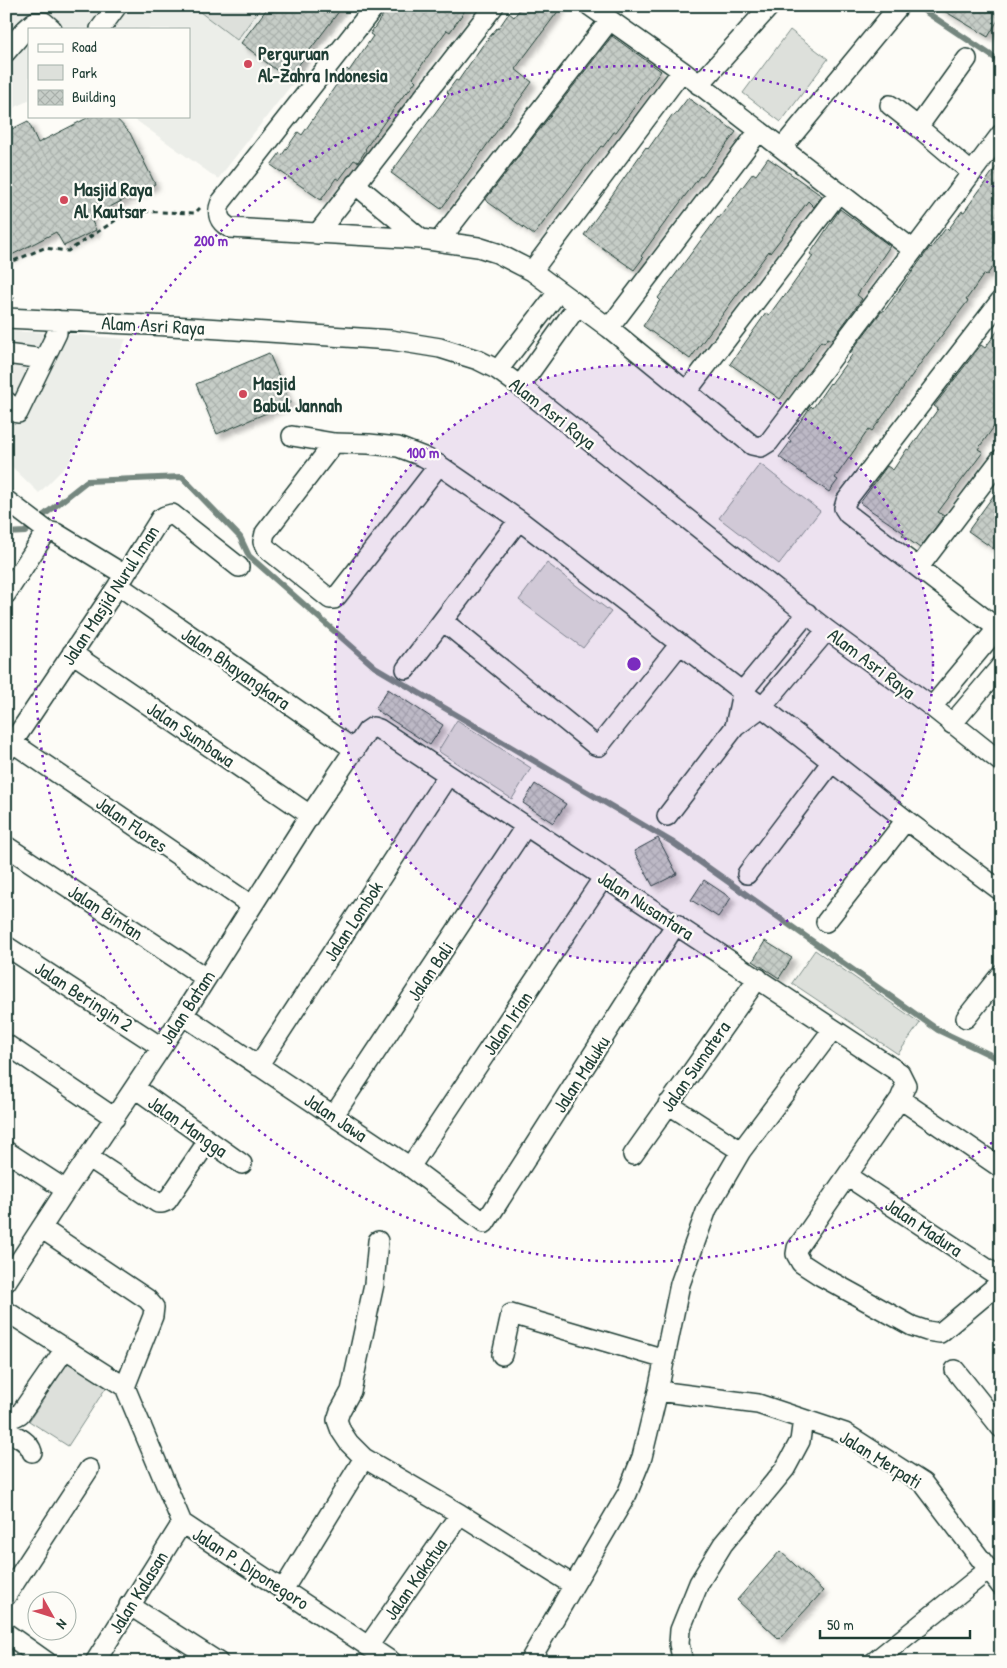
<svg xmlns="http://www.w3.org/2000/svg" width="1007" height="1668" font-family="'Patrick Hand',sans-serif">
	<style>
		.built { fill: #eceee9 }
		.green { fill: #dde0db; stroke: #7e8e88 }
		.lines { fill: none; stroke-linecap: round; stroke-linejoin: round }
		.stream { stroke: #75877f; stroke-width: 6 }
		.building { fill: url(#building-cross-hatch); stroke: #1f3d34; filter: url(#shadow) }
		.minor-casing { stroke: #1f3d34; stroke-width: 22 }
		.path { stroke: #1f3d34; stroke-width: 3; stroke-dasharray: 5 4; stroke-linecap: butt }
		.minor { stroke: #fdfcf7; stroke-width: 19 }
		.ring { fill: none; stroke: #7b2cbf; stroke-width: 2.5; stroke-dasharray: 2.5 5 }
		.poi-dot { fill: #d1495b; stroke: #fdfcf7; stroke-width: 2 }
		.labels { text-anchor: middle; stroke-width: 4.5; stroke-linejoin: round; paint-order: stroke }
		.poi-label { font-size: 19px; font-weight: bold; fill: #1f3d34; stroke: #fdfcf7; text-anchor: start }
		.street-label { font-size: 19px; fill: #1f3d34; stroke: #fdfcf7 }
		.centre { fill: #7b2cbf; stroke: #fdfcf7; stroke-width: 2.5 }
		.ring-label { font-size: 15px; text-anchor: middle; font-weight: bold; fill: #7b2cbf; stroke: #fdfcf7; stroke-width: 4.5; stroke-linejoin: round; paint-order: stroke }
	</style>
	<defs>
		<pattern id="building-cross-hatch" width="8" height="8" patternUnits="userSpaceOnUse" patternTransform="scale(1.25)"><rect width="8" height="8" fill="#c6cdc7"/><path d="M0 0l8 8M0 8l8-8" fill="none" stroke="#aab1ac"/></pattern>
		<filter id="shadow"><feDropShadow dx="4.5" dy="4.5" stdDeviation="2.5" flood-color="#0004"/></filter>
	</defs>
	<rect width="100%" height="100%" fill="#fdfcf7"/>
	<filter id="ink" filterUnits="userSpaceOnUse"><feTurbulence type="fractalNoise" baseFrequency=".02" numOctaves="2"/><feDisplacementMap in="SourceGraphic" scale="10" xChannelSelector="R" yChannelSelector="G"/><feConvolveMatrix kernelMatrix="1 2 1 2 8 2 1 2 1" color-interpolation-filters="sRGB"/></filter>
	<g filter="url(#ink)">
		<path class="built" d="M6 6H353L218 179 130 116H189V29H29V100L6 112Z
			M6 331 57 333 126 339 69 463 39 493 6 461Z"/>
		<path class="green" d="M192 6H262L237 40Z
			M790 30 828 59 781 122 743 93Z
			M760 464 820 511 779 564 719 518Z
			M547 563 611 612 583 648 519 600Z
			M457 720 531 768 512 799 438 751Z
			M815 950 920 1023 898 1054 792 983Z
			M69 1361 107 1386 68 1446 29 1421Z"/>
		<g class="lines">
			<path class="stream" d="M917 6 1001 62
				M6 533 25 532 44 515 87 481 182 477 240 537 249 556 375 667 672 842 938 1030 1001 1060"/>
		</g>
		<path class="building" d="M269 6H343L288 79 241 43Z
			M389 6H468L450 32 447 30 428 56 413 78 416 81 407 93 406 92 365 149 366 150 358 162 354 160 339 180 336 178 321 200 271 165 280 153 282 155 298 132 302 135 347 69 349 71 373 36 370 34Z
			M522 6H562L515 69 532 82 441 209 391 173 449 94 447 92 456 80 458 81 482 46 497 28 498 29 509 13 514 17Z
			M936 6H1001V15L988 37Z
			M612 36 661 71 616 132H614L603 147 601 146 534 235 485 200Z
			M688 98 736 132 702 177 700 176 661 228 641 256 643 258 634 270 584 235 646 147 648 149 672 115 674 116Z
			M91 116H114L130 133 155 184 90 217 96 230 64 246 56 232 6 258V132L28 121 38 143Z
			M768 158 822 196 814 207 808 201 783 236 770 253 769 251 690 359 643 326 660 300 658 298 718 217 719 218 753 173 756 175Z
			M1001 160V256L987 275 984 274 966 300 968 301 925 357 886 412 872 431 869 429 835 478 838 480 829 492 779 457 791 441 788 439 811 406 813 408 830 383 831 384 852 355 850 353 881 312 885 310 930 247 931 248 946 228 948 230 962 211 964 212Z
			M840 209 890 246 857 295 862 299 832 340 828 338 824 343 821 341 780 399 730 364 766 313 769 315 783 296 784 297 813 256 810 254Z
			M1001 326V417L978 449 983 452 938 512 944 516 920 548 902 535 904 533 860 503 887 466 893 470 907 449 909 450 938 409 934 406 981 345 985 348Z
			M269 353 290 403 217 434 196 384Z
			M1001 485V554L968 531Z
			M388 689 443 725 430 745 375 709Z
			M535 784 566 804 553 823 523 803Z
			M658 838 677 874 653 886 634 851Z
			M704 880 731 898 718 917 691 900Z
			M765 941 792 958 779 978 753 961Z
			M780 1551 823 1591 779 1639 737 1600Z"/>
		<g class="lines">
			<defs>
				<path id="minor" d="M375 6 221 202C216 214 219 222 230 228L421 239 478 247 497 253 532 271 559 291 609 328 752 445 761 447 769 442 1001 134
					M590 6 682 71 912 249
					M100 29 117 6
					M6 52 25 30 34 22H44L52 29
					M699 85 770 6
					M890 105 918 127 972 173
					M918 127 967 59
					M782 148 899 6
					M355 184 421 239
					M317 234 494 6
					M439 241 609 21
					M532 271 682 71
					M1001 300 846 501 844 508 848 514 1001 631
					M6 318 190 327 391 340 440 348 478 360 498 370 520 386 827 630 932 707 1001 762
					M609 328 759 131
					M6 354 44 359
					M498 370 559 291
					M520 386 578 305
					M687 391 839 192
					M6 401 18 413 57 333V320
					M292 436 334 443 369 444 398 447 424 457 439 465 519 520 762 707 906 820 1001 891
					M334 443 265 533 263 542 266 548 330 599H334L337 596 439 465
					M6 500 47 531
					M919 567 1001 459
					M118 585 355 750
					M6 594 47 531 56 533 125 575
					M443 621 595 745 599 746 680 644
					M72 653 310 815
					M406 669 519 520
					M932 707 997 629
					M952 724 1001 666
					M735 727 742 692 807 613
					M13 743 251 905
					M6 752 125 575 160 519 165 516 172 514 239 567
					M667 816 735 727 762 707 827 630
					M6 846 206 978
					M747 874 831 763
					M826 922 906 820
					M6 946 161 1047
					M183 1015 410 1167 485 1223 676 924
					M966 1018 1001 974
					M6 1044 115 1118
					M258 1066 448 775
					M135 1088 242 1164
					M900 1099 1001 1168
					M668 1104 741 1151
					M334 1115 525 827
					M6 1151 66 1190
					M633 1155 758 978
					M88 1157 158 1203H162L167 1201 208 1141
					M410 1167 603 878
					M847 1176 1001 1278
					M41 1228 147 1299 154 1307 153 1316 125 1387
					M378 1241 374 1284 351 1391 340 1411 337 1420 341 1431 349 1443 364 1458 460 1514 573 1585
					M6 1282 66 1190 183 1015 310 815 367 731 373 727 379 729 900 1073 906 1085 900 1099 797 1248 796 1254 801 1263 821 1276 912 1326 927 1331 940 1333 1001 1282
					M6 1311 125 1387 182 1523 392 1662
					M502 1355 511 1314 665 1359
					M955 1370 1001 1428
					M658 1391 758 1404 845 1433 923 1483 1001 1586
					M6 1417C11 1419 15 1417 20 1414L65 1349
					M6 1431C16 1436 29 1441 32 1452
					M283 1590 364 1458
					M6 1596 89 1469
					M129 1605 218 1662
					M6 1633 47 1662
					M369 1645 460 1514
					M95 1662 182 1523
					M529 1662 627 1494 642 1457 658 1391 680 1284 707 1209 741 1151 833 1029
					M683 1662 679 1644 680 1630 699 1583 723 1544 785 1469 800 1441 803 1419
					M874 1662 988 1570"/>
			</defs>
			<use href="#minor" class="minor-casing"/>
			<path class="path" d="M6 264 44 248 68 251 130 211 195 213 200 208
				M6 293 14 299"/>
			<use href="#minor" class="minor"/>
		</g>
	</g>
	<circle cx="634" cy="664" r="299" fill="#7b2cbf" fill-opacity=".12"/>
	<g class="ring">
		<circle cx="634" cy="664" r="299"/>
		<path d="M998 1138A598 598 0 1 1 998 190"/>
	</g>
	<g class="poi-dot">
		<circle cx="248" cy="64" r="5"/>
		<circle cx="64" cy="200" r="5"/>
		<circle cx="243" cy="394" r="5"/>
	</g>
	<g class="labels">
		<g class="poi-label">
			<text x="258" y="60">Perguruan<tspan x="258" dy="22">Al-Zahra Indonesia</tspan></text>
			<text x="74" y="196">Masjid Raya<tspan x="74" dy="22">Al Kautsar</tspan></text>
			<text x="253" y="390">Masjid<tspan x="253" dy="22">Babul Jannah</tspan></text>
		</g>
		<g class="street-label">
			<text transform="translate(153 325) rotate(3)" y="7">Alam Asri Raya</text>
			<text transform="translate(553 413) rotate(38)" y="7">Alam Asri Raya</text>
			<text transform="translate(110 595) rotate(-57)" y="7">Jalan Masjid Nurul Iman</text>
			<text transform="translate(872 663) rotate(37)" y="7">Alam Asri Raya</text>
			<text transform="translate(236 668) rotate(35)" y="7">Jalan Bhayangkara</text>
			<text transform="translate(191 734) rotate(34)" y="7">Jalan Sumbawa</text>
			<text transform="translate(132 824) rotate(35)" y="7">Jalan Flores</text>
			<text transform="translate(646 905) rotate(33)" y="7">Jalan Nusantara</text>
			<text transform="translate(106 912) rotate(33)" y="7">Jalan Bintan</text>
			<text transform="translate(353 921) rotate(-57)" y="7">Jalan Lombok</text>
			<text transform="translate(430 971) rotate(-56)" y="7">Jalan Bali</text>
			<text transform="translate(84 996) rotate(33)" y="7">Jalan Beringin 2</text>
			<text transform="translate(187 1007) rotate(-57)" y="7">Jalan Batam</text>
			<text transform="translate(507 1023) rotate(-56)" y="7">Jalan Irian</text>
			<text transform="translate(695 1066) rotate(-55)" y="7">Jalan Sumatera</text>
			<text transform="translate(581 1074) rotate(-57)" y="7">Jalan Maluku</text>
			<text transform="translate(336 1117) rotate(34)" y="7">Jalan Jawa</text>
			<text transform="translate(188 1126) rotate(35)" y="7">Jalan Mangga</text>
			<text transform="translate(924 1227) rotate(34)" y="7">Jalan Madura</text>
			<text transform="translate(881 1459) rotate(32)" y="7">Jalan Merpati</text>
			<text transform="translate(251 1568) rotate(33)" y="7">Jalan P. Diponegoro</text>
			<text transform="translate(415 1579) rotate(-55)" y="7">Jalan Kakatua</text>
			<text transform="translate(138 1592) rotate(-58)" y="7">Jalan Kalasan</text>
		</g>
	</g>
	<circle cx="634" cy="664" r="8" class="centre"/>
	<g class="ring-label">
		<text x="211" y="246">200 m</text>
		<text x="423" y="458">100 m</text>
	</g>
	<rect width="1007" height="1668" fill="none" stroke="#fdfcf7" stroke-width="25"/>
	<rect x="12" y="12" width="982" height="1643" fill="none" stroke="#1f3d34" stroke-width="2" filter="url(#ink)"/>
	<rect x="28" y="28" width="162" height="90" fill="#fdfcf7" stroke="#a4b0a9"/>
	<rect x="38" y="44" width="25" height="8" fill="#fdfcf7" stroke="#a4b0a9"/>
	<text x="72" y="52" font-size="15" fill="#1f3d34">Road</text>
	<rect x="38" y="65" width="25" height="15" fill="#dde0db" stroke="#a4b0a9"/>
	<text x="72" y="78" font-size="15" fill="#1f3d34">Park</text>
	<rect x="38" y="90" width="25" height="15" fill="url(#building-cross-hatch)" stroke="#a4b0a9"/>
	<text x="72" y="102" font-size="15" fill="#1f3d34">Building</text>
	<g transform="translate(52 1616) rotate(129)"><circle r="24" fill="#fdfcf7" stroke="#a4b0a9"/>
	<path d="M0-4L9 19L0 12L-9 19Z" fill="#d1495b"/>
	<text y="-8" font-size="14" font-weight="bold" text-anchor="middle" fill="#1f3d34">N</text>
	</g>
	<path d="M820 1630v8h150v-8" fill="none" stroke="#1f3d34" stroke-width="2.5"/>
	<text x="827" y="1630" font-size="15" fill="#1f3d34" stroke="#fdfcf7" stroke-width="4" paint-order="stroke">50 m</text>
</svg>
